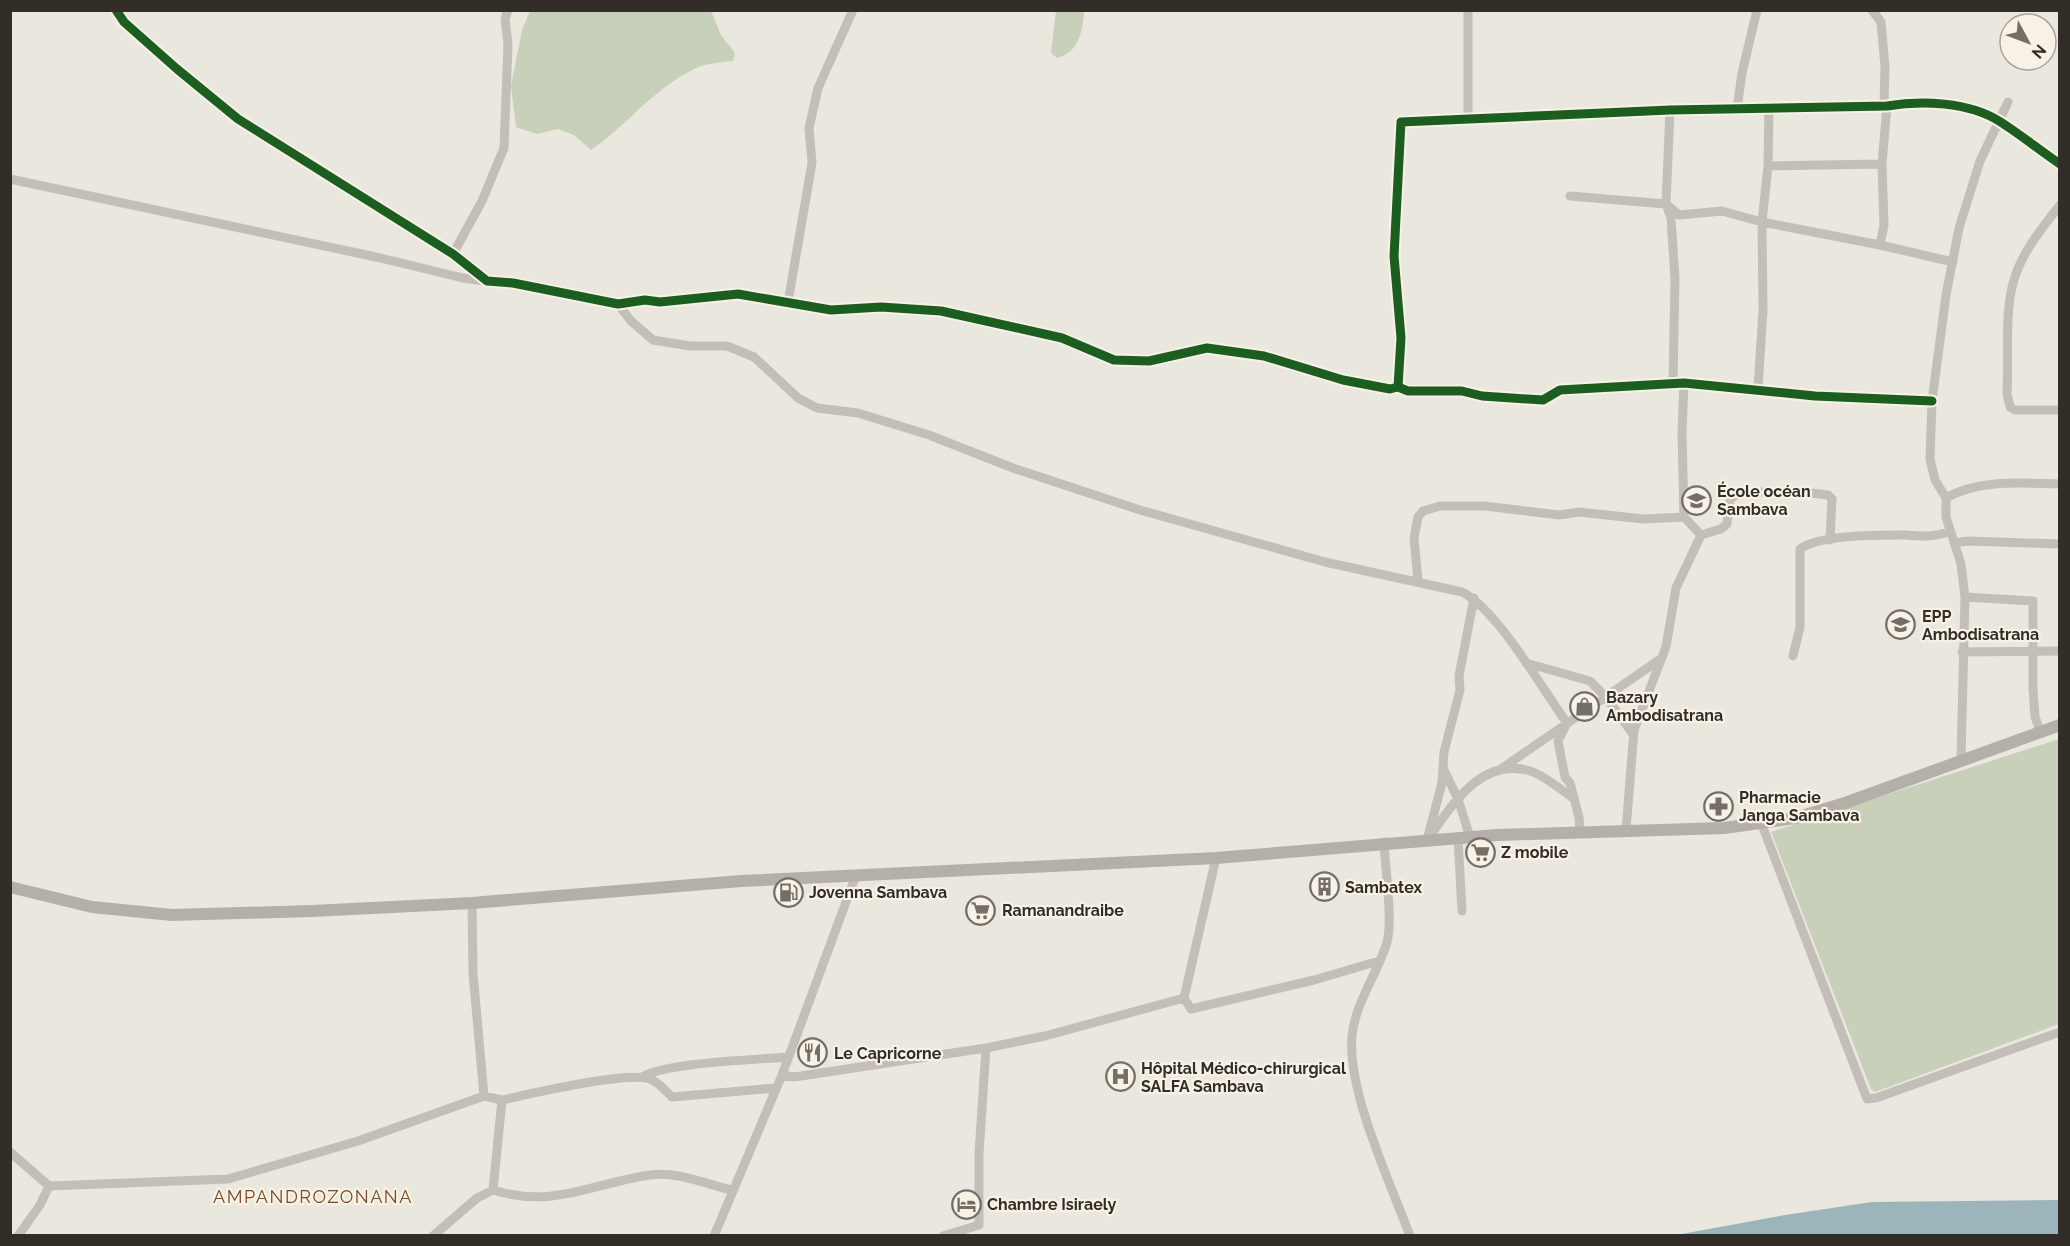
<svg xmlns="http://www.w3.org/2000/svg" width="2070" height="1246" font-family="Raleway,sans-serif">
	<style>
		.green { fill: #c8d0ba }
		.water { fill: #9cb5ba }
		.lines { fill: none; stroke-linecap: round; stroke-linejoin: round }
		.minor { stroke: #c3bfb8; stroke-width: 9 }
		.secondary { stroke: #b4afa8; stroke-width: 12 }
		.cycleway-casing { stroke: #f7f2e5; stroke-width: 13 }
		.cycleway { stroke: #1b5e20; stroke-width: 9 }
		.labels { text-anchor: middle; stroke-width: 4.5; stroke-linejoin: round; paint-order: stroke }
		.poi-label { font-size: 16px; font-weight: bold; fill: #332d27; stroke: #f7f2e5; text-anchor: start }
		.neighbourhood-label { font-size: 18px; letter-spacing: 1.5px; fill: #7c4926; stroke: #f7f2e5 }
	</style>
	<rect width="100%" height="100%" fill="#eae7df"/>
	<path class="green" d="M530 11H711L721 35 735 53 733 61C723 62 711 63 701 66 657 84 629 124 591 150L574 135 558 129 537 134 516 127 511 86 522 30Z
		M1056 11H1084C1083 30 1079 53 1057 58L1051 53Z
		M2059 739V1024L1875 1092 1871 1089 1771 832Z"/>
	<path class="water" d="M2059 1200V1235H1676L1785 1215 1872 1202Z"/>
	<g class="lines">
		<path class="minor" d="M116 10 124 22 177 69 238 119 453 254 487 281 513 283 618 304 645 300 660 302 738 294 831 310 881 307 941 311 1062 338 1114 360 1149 361 1207 348 1264 356 1343 380 1390 389 1398 387 1408 391H1462L1482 396 1543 400 1560 390 1684 383 1815 396 1932 401
			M1872 10 1881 22 1885 67 1884 106
			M1737 109 1742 73 1757 10
			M1670 110 1666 204 1671 218 1675 278 1673 384
			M1468 120V10
			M1768 166 1882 164
			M10 179 376 257 463 278 485 281
			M1570 196 1666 204 1679 215 1722 211 1762 222 1880 245 1884 225 1882 164 1887 106
			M2060 205C2042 228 2022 252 2014 280 2004 310 2009 361 2007 394L2010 407 2015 410H2060
			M1880 245 1953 262
			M453 254 482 201 504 148 508 44 505 19 508 10
			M788 302 812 163 809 128 818 88 853 10
			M618 304 631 321 653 340 690 346H727L754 357 798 398 817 408 858 413 929 435 1013 468 1140 510 1325 562 1462 592C1498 610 1542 689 1567 723L1558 741 1565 777 1570 783 1579 817 1580 833
			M1398 387 1401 338 1394 256 1401 122 1670 110 1887 106C1921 100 1969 102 1999 121 2020 134 2039 150 2060 164
			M1758 388 1763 311 1762 222 1768 166 1769 108
			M1946 498C1979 479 2022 483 2060 484
			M1701 535 1721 529 1727 524 1730 500 1739 492H1803L1828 495 1832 499 1830 540
			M1954 543 1968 541 2060 544
			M1418 581 1414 538 1418 517 1423 511 1440 506H1485L1559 515 1579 512 1643 519 1684 517
			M1965 597 2033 601V689L2035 717 2041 733
			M1962 652 2060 651
			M1793 656 1800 627V549C1820 534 1880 535 1905 535 1922 536 1934 538 1950 531
			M1526 663 1590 681 1605 696 1633 734
			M1961 759 1965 597 1961 564 1946 517V498L1935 480 1930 459 1932 401 1946 295 1959 228 1980 161 2008 102
			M1501 769 1659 660
			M1444 770 1458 799 1470 837
			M1762 825 1867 1099 1876 1098 2060 1032
			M1626 830 1634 730 1666 647 1676 588 1701 535 1684 517 1682 433 1684 383
			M1432 833C1455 801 1483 757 1530 771 1544 775 1561 790 1573 798
			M1458 838 1462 911
			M1427 840 1442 783 1444 752 1460 690 1459 676 1474 598
			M1384 842C1385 867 1393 920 1387 942 1378 973 1355 1003 1352 1036 1347 1091 1390 1182 1410 1236
			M472 903 473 973 484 1096
			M1184 998 1191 1009 1314 980 1379 961
			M782 1075 794 1077 986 1048 1045 1036 1184 998 1216 858
			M642 1077C667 1062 755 1060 788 1057
			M10 1152 49 1186 228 1179 358 1141 484 1096 502 1100C530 1094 627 1071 650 1079 658 1082 666 1091 672 1097L775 1088
			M493 1190C554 1209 593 1183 650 1175 675 1171 707 1184 731 1190
			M18 1236 40 1205 49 1186
			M433 1236 477 1198 493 1190 502 1100
			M714 1236 782 1075 856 875
			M943 1236 979 1225V1153L986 1048"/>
		<path class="secondary" d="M10 887 92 907 172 915 312 911 472 903 741 881 1216 858 1497 835 1724 828 1795 818 1845 803 2060 725"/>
		<defs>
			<path id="cycleway" d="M116 10 124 22 177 69 238 119 453 254 487 281 513 283 618 304 645 300 660 302 738 294 831 310 881 307 941 311 1062 338 1114 360 1149 361 1207 348 1264 356 1343 380 1390 389 1398 387 1408 391H1462L1482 396 1543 400 1560 390 1684 383 1815 396 1932 401
				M1398 387 1401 338 1394 256 1401 122 1670 110 1887 106C1921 100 1969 102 1999 121 2020 134 2039 150 2060 164"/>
		</defs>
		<use href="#cycleway" class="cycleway-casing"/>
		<use href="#cycleway" class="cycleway"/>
	</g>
	<defs>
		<symbol id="school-ring" viewBox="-11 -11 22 22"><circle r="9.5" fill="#f7f2e5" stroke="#736e67" stroke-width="1.5"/><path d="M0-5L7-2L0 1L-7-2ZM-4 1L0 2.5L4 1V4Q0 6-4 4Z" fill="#736e67"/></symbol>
		<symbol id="shop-ring" viewBox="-11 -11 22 22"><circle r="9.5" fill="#f7f2e5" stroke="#736e67" stroke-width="1.5"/><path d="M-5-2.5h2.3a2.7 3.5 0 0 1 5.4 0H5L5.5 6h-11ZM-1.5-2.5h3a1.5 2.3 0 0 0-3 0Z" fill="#736e67"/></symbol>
		<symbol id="pharmacy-ring" viewBox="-11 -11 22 22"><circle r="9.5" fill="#f7f2e5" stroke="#736e67" stroke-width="1.5"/><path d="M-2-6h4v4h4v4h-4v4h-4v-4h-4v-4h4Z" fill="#736e67"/></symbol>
		<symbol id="supermarket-ring" viewBox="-11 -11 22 22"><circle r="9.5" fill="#f7f2e5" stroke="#736e67" stroke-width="1.5"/><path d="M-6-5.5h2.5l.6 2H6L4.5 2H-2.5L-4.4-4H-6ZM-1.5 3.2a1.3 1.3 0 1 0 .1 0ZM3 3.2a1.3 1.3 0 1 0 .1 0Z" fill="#736e67"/></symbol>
		<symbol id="building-ring" viewBox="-11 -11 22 22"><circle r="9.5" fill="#f7f2e5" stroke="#736e67" stroke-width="1.5"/><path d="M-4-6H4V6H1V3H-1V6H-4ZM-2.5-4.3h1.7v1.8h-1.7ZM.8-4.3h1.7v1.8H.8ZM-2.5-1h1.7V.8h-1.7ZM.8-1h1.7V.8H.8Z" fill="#736e67"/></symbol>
		<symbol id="fuel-ring" viewBox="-11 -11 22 22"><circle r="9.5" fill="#f7f2e5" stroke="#736e67" stroke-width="1.5"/><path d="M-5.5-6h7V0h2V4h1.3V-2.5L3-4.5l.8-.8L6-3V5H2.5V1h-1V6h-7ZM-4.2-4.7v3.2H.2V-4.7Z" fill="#736e67"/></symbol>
		<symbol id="restaurant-ring" viewBox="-11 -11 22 22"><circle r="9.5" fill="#f7f2e5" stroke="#736e67" stroke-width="1.5"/><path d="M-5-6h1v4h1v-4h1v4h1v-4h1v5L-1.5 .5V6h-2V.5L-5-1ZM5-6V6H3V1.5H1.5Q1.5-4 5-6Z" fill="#736e67"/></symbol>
		<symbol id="hospital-ring" viewBox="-11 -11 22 22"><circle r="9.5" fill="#f7f2e5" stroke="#736e67" stroke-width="1.5"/><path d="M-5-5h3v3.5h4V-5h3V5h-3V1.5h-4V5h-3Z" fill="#736e67"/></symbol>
		<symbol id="hotel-ring" viewBox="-11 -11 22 22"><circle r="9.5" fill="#f7f2e5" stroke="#736e67" stroke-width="1.5"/><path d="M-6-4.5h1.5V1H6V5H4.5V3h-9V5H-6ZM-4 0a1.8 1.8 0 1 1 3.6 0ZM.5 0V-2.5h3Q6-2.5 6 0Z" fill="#736e67"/></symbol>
	</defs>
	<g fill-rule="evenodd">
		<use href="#school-ring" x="1680" y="484" width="33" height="33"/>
		<use href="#school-ring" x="1884" y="608" width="33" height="33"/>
		<use href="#shop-ring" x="1568" y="690" width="33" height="33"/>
		<use href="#pharmacy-ring" x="1702" y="790" width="33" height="33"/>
		<use href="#supermarket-ring" x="1464" y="836" width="33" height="33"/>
		<use href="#building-ring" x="1308" y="870" width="33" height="33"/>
		<use href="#fuel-ring" x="772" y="876" width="33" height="33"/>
		<use href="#supermarket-ring" x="964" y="894" width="33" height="33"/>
		<use href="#restaurant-ring" x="796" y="1036" width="33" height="33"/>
		<use href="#hospital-ring" x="1104" y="1060" width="33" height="33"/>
		<use href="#hotel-ring" x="950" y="1188" width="33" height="33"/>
	</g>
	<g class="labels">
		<g class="poi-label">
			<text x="1717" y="497">École océan<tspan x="1717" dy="18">Sambava</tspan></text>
			<text x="1922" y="622">EPP<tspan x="1922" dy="18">Ambodisatrana</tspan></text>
			<text x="1606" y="703">Bazary<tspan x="1606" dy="18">Ambodisatrana</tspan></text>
			<text x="1739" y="803">Pharmacie<tspan x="1739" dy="18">Janga Sambava</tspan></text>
			<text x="1501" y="858">Z mobile</text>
			<text x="1345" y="893">Sambatex</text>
			<text x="809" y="898">Jovenna Sambava</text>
			<text x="1002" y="916">Ramanandraibe</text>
			<text x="834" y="1059">Le Capricorne</text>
			<text x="1141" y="1074">Hôpital Médico-chirurgical<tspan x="1141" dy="18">SALFA Sambava</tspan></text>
			<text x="987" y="1210">Chambre Isiraely</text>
		</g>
		<g class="neighbourhood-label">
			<text x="313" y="1203">AMPANDROZONANA</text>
		</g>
	</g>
	<rect width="2070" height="1246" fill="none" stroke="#332d27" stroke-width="24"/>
	<g transform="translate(2028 42) rotate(131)"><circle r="28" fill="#f7f2e5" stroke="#a9a399" stroke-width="1.5"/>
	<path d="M0-4.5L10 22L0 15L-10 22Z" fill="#736e67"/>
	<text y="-9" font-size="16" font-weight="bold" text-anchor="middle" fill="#332d27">N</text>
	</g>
</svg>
